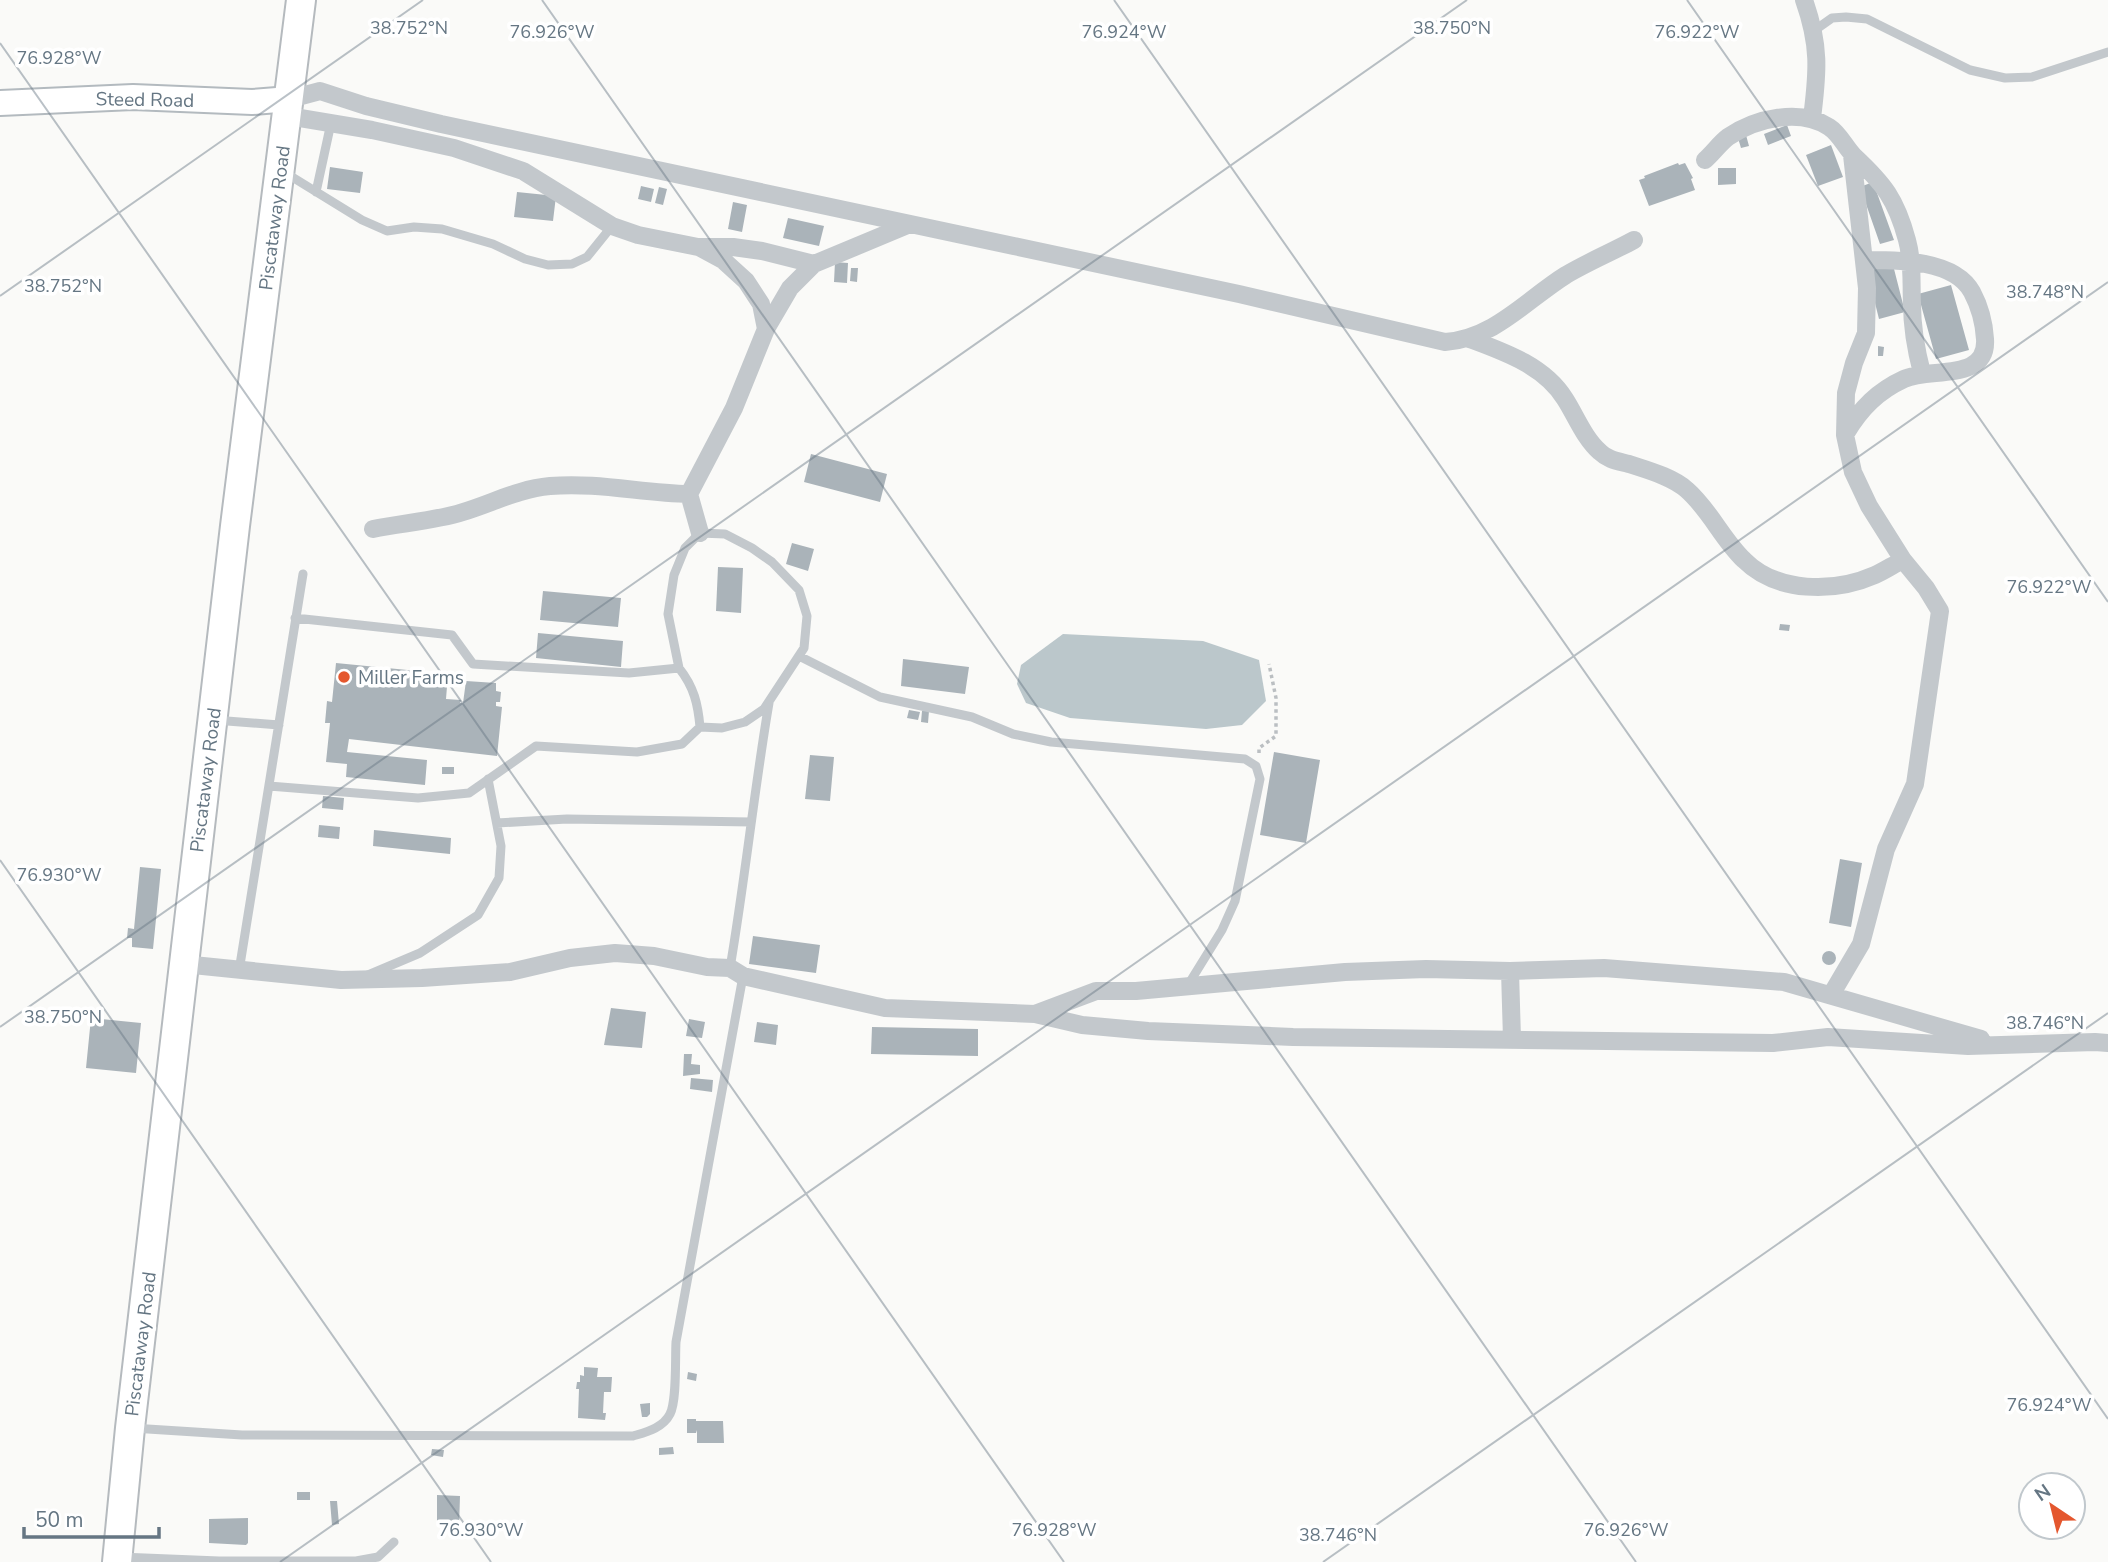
<svg xmlns="http://www.w3.org/2000/svg" width="2108" height="1562" font-family="'Nunito Sans',sans-serif">
	<style>
		.water { fill: #bbc7cb }
		.building { fill: #aab3b9 }
		.lines { fill: none; stroke-linecap: round; stroke-linejoin: round }
		.secondary-casing { stroke: #b3babf; stroke-width: 28 }
		.primary-casing { stroke: #b5babe; stroke-width: 32 }
		.path { stroke: #bbbfc2; stroke-width: 3.5; stroke-dasharray: 3.5 3.5; stroke-linecap: butt }
		.lane { stroke: #c3c8cc; stroke-width: 9 }
		.street { stroke: #c3c8cc; stroke-width: 18 }
		.secondary { stroke: #fff; stroke-width: 24 }
		.primary { stroke: #fff; stroke-width: 28 }
		.ticks { fill: none; stroke: #657683; stroke-width: 2; stroke-opacity: 0.45 }
		.poi-dot { fill: #e4572e; stroke: #fff; stroke-width: 2.5 }
		.labels { text-anchor: middle; stroke-width: 7; stroke-linejoin: round; paint-order: stroke }
		.street-label { font-size: 19px; fill: #657683; stroke: #fff }
		.poi-label { font-size: 19px; fill: #657683; stroke: #fff; text-anchor: start }
		.ticks-label { font-size: 18px; text-anchor: middle; fill: #657683; stroke: #fff; stroke-width: 7; stroke-linejoin: round; paint-order: stroke }
	</style>
	<rect width="100%" height="100%" fill="#fafaf8"/>
	<path class="water" d="M1063 634 1203 641 1259 660 1266 701 1242 725 1206 729 1070 718 1026 703 1017 684 1021 665Z"/>
	<path class="building" d="M1787 125 1791 136 1768 145 1764 134Z
		M1746 135 1749 146 1741 148 1738 138Z
		M1831 145 1843 177 1818 186 1806 155Z
		M1678 163 1679 165 1685 163 1693 178 1691 179 1695 190 1649 206 1639 180 1645 178 1644 176Z
		M330 167 363 172 360 193 327 189Z
		M1718 168H1736V184L1718 185Z
		M1873 182 1894 240 1880 244 1860 187Z
		M641 186 654 189 651 202 638 199Z
		M659 187 667 189 663 205 655 203Z
		M517 192 556 196 553 221 514 217Z
		M733 202 747 205 742 232 728 229Z
		M788 218 824 226 819 246 783 238Z
		M835 262 848 263 847 283 834 282Z
		M1893 265 1905 312 1879 319 1867 271Z
		M851 268H858L857 282 850 281Z
		M1951 285 1969 350 1936 359 1918 294Z
		M1878 346 1884 347 1883 356H1878Z
		M811 454 887 474 880 502 804 482Z
		M792 543 814 549 808 571 786 564Z
		M718 567 743 568 741 613 716 611Z
		M543 591 621 598 618 627 540 620Z
		M1780 624 1790 625 1789 631 1779 630Z
		M538 633 623 641 621 667 536 658Z
		M903 659 969 667 965 694 901 686Z
		M336 663 448 674 446 699 461 700 460 703H463L466 681 496 683V691L501 692 500 702H496V706L502 707 497 756 349 739 347 752 427 760 425 785 346 777 347 764 326 762 330 723H325L327 701 332 702Z
		M909 710 920 712 918 720 907 718Z
		M922 711H929L928 723 921 722Z
		M1274 752 1320 760 1306 843 1260 835Z
		M810 755 834 757 830 801 805 799Z
		M442 767H454V774H442Z
		M323 796 344 798 343 810 322 808Z
		M319 825 340 827 339 839 318 837Z
		M374 830 451 838 450 854 373 846Z
		M1840 859 1862 863 1851 927 1829 923Z
		M140 867 161 869 153 949 132 947V938H127L128 928 134 929Z
		M753 936 820 945 816 973 749 964Z
		M1822 958a7 7 0 1 1 14 0a7 7 0 1 1-14 0Z
		M611 1008 646 1012 642 1048 604 1045Z
		M91 1018 141 1023 136 1073 86 1068Z
		M689 1019 705 1022 702 1038 686 1036Z
		M757 1022 778 1025 776 1045 754 1042Z
		M872 1027 978 1029V1056L871 1054Z
		M684 1054H692L691 1064 700 1065V1074L683 1076Z
		M691 1078 713 1080 712 1092 690 1089Z
		M584 1367 598 1368 597 1377H612L611 1392H604L603 1413H606L605 1420 578 1418 579 1389H576L577 1382H580V1375L584 1376Z
		M688 1372 697 1374 696 1381 687 1379Z
		M650 1403V1414L647 1417H642L640 1404Z
		M687 1419H696V1421H723L724 1443H697V1430L696 1433H687Z
		M673 1447 674 1454 659 1455V1448Z
		M432 1449 444 1450 443 1457 431 1455Z
		M297 1492H310V1500H297Z
		M437 1495 460 1496 459 1527H437Z
		M330 1501H337L339 1524 332 1525Z
		M248 1518V1543L246 1545 209 1543V1519Z"/>
	<g class="lines">
		<defs>
			<path id="secondary" d="M0 103 133 97 252 102 290 99"/>
			<path id="primary" d="M117 1562 130 1428 235 526 301 0"/>
		</defs>
		<use href="#secondary" class="secondary-casing"/>
		<use href="#primary" class="primary-casing"/>
		<path class="path" d="M1259 753V748L1276 736V698L1269 664"/>
		<path class="lane" d="M1815 30 1832 18 1846 17 1867 19 1970 70 2005 78 2032 77 2108 52
			M284 172 362 220 387 231 414 227 442 229 493 244 525 259 548 265 572 264 587 257 612 226
			M316 192 331 123
			M295 618 452 635 473 664 629 673 679 668 668 614 674 575 685 548 700 533 725 534 752 548 772 562 799 590 807 616 804 648 764 709 745 722 722 728 700 727
			M799 656 880 697 972 717 1013 734 1051 742 1245 759 1256 766 1260 779 1235 901 1222 930 1188 985
			M214 720 279 725
			M269 786 418 798 469 793 536 746 637 752 682 744 700 727C698 704 694 687 679 668
			M497 823 567 819 751 822
			M730 968C745 880 754 791 769 703
			M239 971 303 574
			M368 975 420 953 478 915 499 878 501 846 488 779
			M132 1428 242 1435 633 1436C646 1432 663 1428 670 1414 677 1401 675 1359 676 1342L743 976
			M120 1557 219 1561H356L378 1557 394 1542"/>
		<path class="street" d="M1804 0C1820 45 1818 71 1812 118
			M290 99 320 91 366 106 441 124 1239 294 1445 342C1495 338 1526 300 1566 275 1588 262 1612 252 1634 240
			M288 116 372 130 454 148 523 171 612 226 638 235 698 247H733L762 251 814 264 910 224
			M1705 160C1713 153 1720 143 1728 137 1756 118 1800 108 1829 127 1840 134 1845 147 1854 156 1884 184 1896 199 1907 240 1913 262 1911 282 1912 304 1912 328 1916 350 1922 373
			M766 329 790 288 814 264
			M1467 338C1502 351 1544 365 1565 399 1576 416 1584 438 1600 452 1608 460 1618 461 1629 464 1647 470 1673 477 1687 490 1710 510 1722 539 1744 560 1777 593 1834 593 1875 575 1884 571 1893 565 1903 560
			M1846 433C1861 408 1878 391 1904 379 1930 367 1988 382 1985 339 1984 322 1980 307 1972 292 1954 259 1897 260 1864 260
			M689 494 700 533
			M373 529C402 523 435 521 463 512 493 503 518 489 550 486 597 482 642 493 689 494L734 408 766 329 761 304 746 281 723 260 699 247
			M183 964 341 980 422 978 510 972 570 958 615 953 654 956 707 967 730 968 743 976 885 1008 1035 1014 1082 1025 1148 1031 1293 1037 1773 1043 1828 1037 1968 1046 2095 1042 2108 1043
			M1510 971 1512 1039
			M1831 995 1861 944 1886 849 1915 784 1940 611 1926 588 1903 560 1869 506 1853 472 1845 435 1846 393 1854 363 1866 333 1867 288 1852 155
			M1035 1014 1096 991H1136L1345 972 1426 969 1510 971 1604 968 1784 982 1981 1039"/>
		<use href="#secondary" class="secondary"/>
		<use href="#primary" class="primary"/>
	</g>
	<path class="ticks" d="M542 0 1636 1562M1114 0 2108 1419M1687 0 2108 602M0 43 1064 1562M0 296 423 0M0 860 491 1562M0 1027 1467 0M280 1562 2108 282M1323 1562 2108 1013"/>
	<circle class="poi-dot" cx="344" cy="677" r="7"/>
	<g class="labels">
		<g class="street-label">
			<text transform="translate(145 99) rotate(1)" y="7">Steed Road</text>
			<text transform="translate(274 218) rotate(-83)" y="7">Piscataway Road</text>
			<text transform="translate(205 780) rotate(-83)" y="7">Piscataway Road</text>
			<text transform="translate(140 1344) rotate(-83)" y="7">Piscataway Road</text>
		</g>
		<g class="poi-label">
			<text x="358" y="684">Miller Farms</text>
		</g>
	</g>
	<g class="ticks-label">
		<text x="409" y="34">38.752°N</text>
		<text x="1452" y="34">38.750°N</text>
		<text x="1124" y="38">76.924°W</text>
		<text x="1697" y="38">76.922°W</text>
		<text x="552" y="38">76.926°W</text>
		<text x="59" y="64">76.928°W</text>
		<text x="63" y="292">38.752°N</text>
		<text x="2045" y="298">38.748°N</text>
		<text x="2049" y="593">76.922°W</text>
		<text x="59" y="881">76.930°W</text>
		<text x="63" y="1023">38.750°N</text>
		<text x="2045" y="1029">38.746°N</text>
		<text x="2049" y="1411">76.924°W</text>
		<text x="481" y="1536">76.930°W</text>
		<text x="1054" y="1536">76.928°W</text>
		<text x="1626" y="1536">76.926°W</text>
		<text x="1338" y="1541">38.746°N</text>
	</g>
	<g transform="translate(2052 1506) rotate(325)"><circle r="33" fill="#ffffff" stroke="#c1c8cd" stroke-width="2"/>
	<path d="M0-5L12 26L0 18L-12 26Z" fill="#e4572e"/>
	<text y="-10" font-size="19" font-weight="bold" text-anchor="middle" fill="#657683">N</text>
	</g>
	<path d="M24 1527v10h135v-10" fill="none" stroke="#657683" stroke-width="3.5"/>
	<text x="35" y="1527" font-size="21" fill="#657683" stroke="#ffffff" stroke-width="5" paint-order="stroke">50 m</text>
</svg>
